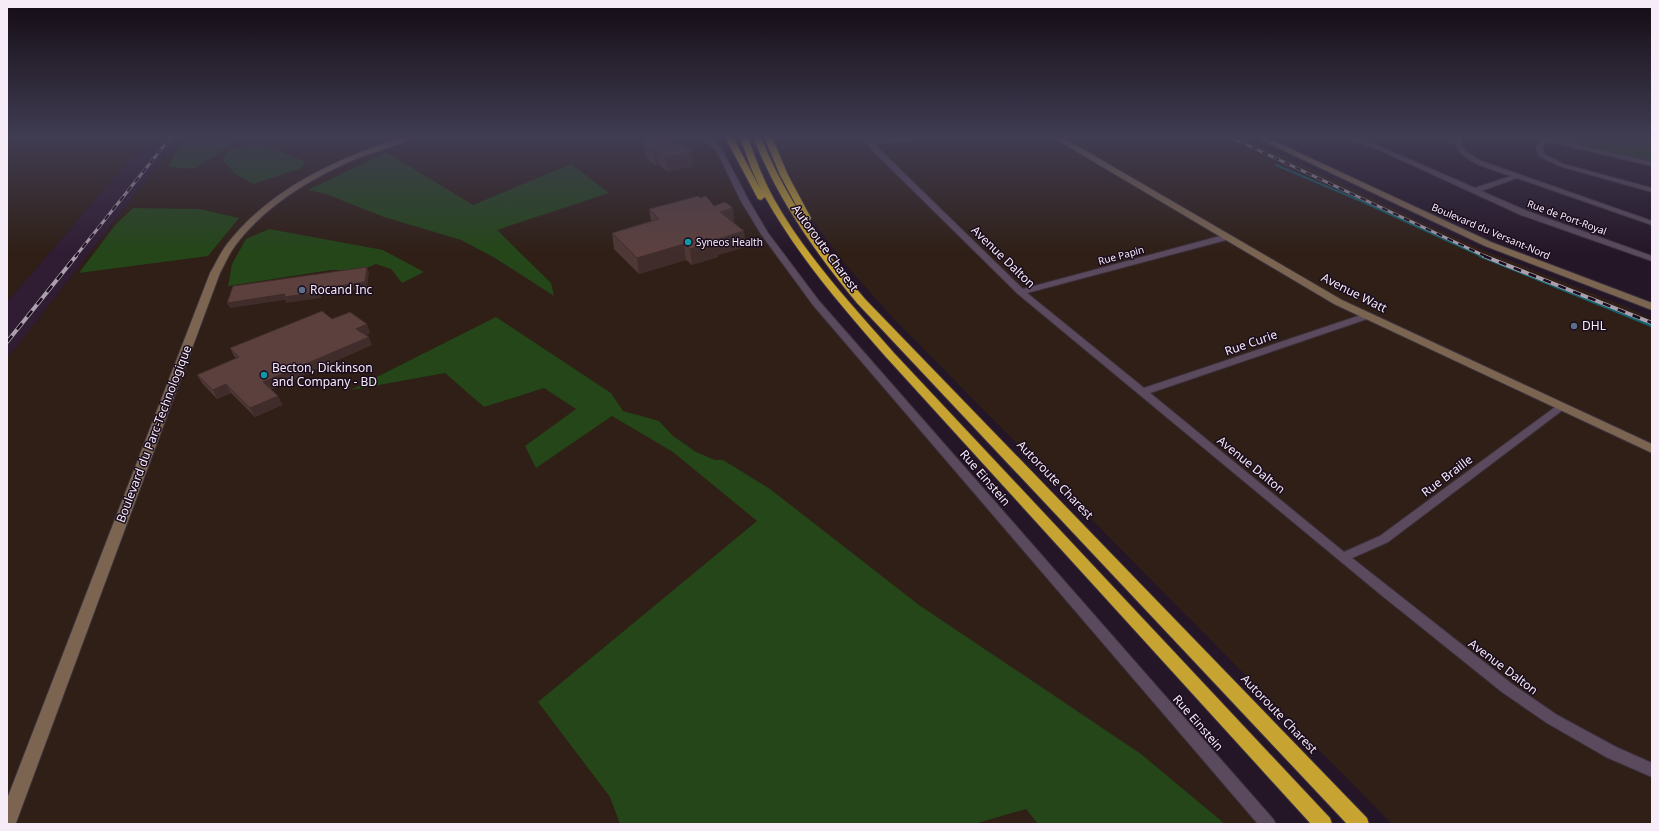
<svg xmlns="http://www.w3.org/2000/svg" width="1659" height="831" font-family="'Noto Sans',sans-serif">
	<style>
		.built { fill: #301d33 }
		.industrial { fill: #2f1f16 }
		.green { fill: #244618 }
		.lines { fill: none; stroke-linecap: round; stroke-linejoin: round }
		.stream-far1 { stroke: #11636c; stroke-width: 2 }
		.stream { stroke: #11636c; stroke-width: 2.5 }
		.street-casing { stroke: #3c323e; stroke-width: 2 }
		.secondary-casing { stroke: #3c323e; stroke-width: 2 }
		.highway-casing { stroke: #3c323e; stroke-width: 2 }
		.street { fill: #5b4a5e; fill-rule: evenodd }
		.secondary { fill: #7b6551; fill-rule: evenodd }
		.highway { fill: #c7a332; fill-rule: evenodd }
		.rail-far1-casing { stroke: #ab9fad; stroke-width: 3 }
		.rail-casing { stroke: #ab9fad; stroke-width: 4 }
		.rail-far1 { stroke: #1b0d1e; stroke-width: 2; stroke-dasharray: 6; stroke-linecap: butt }
		.rail { stroke: #1b0d1e; stroke-width: 2.5; stroke-dasharray: 8; stroke-linecap: butt }
		.wall { fill: #4f3735 }
		.shaded-wall { fill: #402d2b }
		.building { fill: #5c403e; stroke: #402d2b }
		.culture-dot { fill: #0f9aa8; stroke: #1b0d1e; stroke-width: 1.5 }
		.service-dot { fill: #5c6f8a; stroke: #1b0d1e; stroke-width: 1.5 }
		.labels { text-anchor: middle; stroke-width: 3; stroke-linejoin: round; paint-order: stroke }
		.far-street-label { font-size: 10px; fill: #f6ecf8; stroke: #1b0d1e }
		.far-poi-label { font-size: 10px; fill: #f6ecf8; stroke: #1b0d1e; text-anchor: start }
		.street-label { font-size: 12px; fill: #f6ecf8; stroke: #1b0d1e }
		.poi-label { font-size: 12px; fill: #f6ecf8; stroke: #1b0d1e; text-anchor: start }
	</style>
	<rect width="100%" height="100%" fill="#251627"/>
	<path class="built" d="M149 137H180L7 359V302Z"/>
	<path class="industrial" d="M7 137H149L7 302Z
		M180 137H699L712 145 749 213 783 264 815 305 1259 824H7V359Z
		M774 137H1245L1430 226 1483 250 1629 308 1652 320V824H1392L893 318 844 263 813 221 791 178Z"/>
	<path class="green" d="M187 137H243L194 169 168 167 176 151Z
		M1544 137H1652V162Z
		M258 143 306 162 301 168 254 184 235 174 223 160 228 150Z
		M386 152 473 205 571 164 609 193 497 230 551 283 554 296 495 258 461 240 384 217 326 194 308 190Z
		M133 208 200 209 239 218 208 256 79 273 116 224Z
		M269 229 383 250 424 272 402 283 391 269 376 264 359 271 331 270 228 286 232 264 246 239Z
		M496 317 611 393 623 411 659 421 673 436 696 452 715 460H723L770 489 919 605 1141 754 1225 824H1038L1026 809 974 824H620L610 797 538 702 757 521 673 452 612 416 536 468 525 446 576 409 544 388 484 407 445 373 351 390Z"/>
	<g class="lines">
		<path class="stream-far1" d="M1276 165 1361 201 1483 257"/>
		<path class="stream" d="M1480 256 1652 326"/>
		<defs>
			<path id="street" d="M699 137H707L721 148 749 201 768 233 819 301 1273 819 1276 824H1258L813 305 761 234 741 201 716 150Z
				M862 137H868L871 141 906 137H928L925 139 874 144 1023 289 1224 235H1230V239L1027 293 1144 388 1364 314H1370L1371 316 1370 318 1150 393 1344 552 1380 536 1558 405H1564L1566 407 1564 409 1388 542 1352 558 1512 684 1557 715 1616 747 1652 763V777L1606 757 1547 723 1502 692 1380 594 1018 294 872 150Z
				M1340 137H1350L1379 146 1475 188 1511 176C1494 170 1460 162 1455 143L1433 137H1444L1455 140 1456 137H1462C1459 150 1472 155 1481 161L1652 221V225L1517 178 1481 191 1527 211 1652 256V261L1521 215 1375 148Z
				M1534 137H1546L1652 162V166L1547 141 1542 148 1544 154 1563 164 1652 188V192L1559 166 1539 156 1536 148 1541 140Z"/>
			<path id="secondary" d="M401 137H413C405 144 368 154 356 159 309 179 265 206 235 246 229 254 225 264 220 273L16 823 7 824V799L210 273C216 263 220 253 227 244 271 188 335 160 401 137Z
				M1052 137H1062L1342 300 1652 444V453L1334 304Z
				M1255 137H1265L1491 242 1652 303V310L1485 246Z"/>
			<path id="highway" d="M725 137H733L761 190 751 168 740 137H748C755 158 763 179 774 199 806 256 851 304 894 353L1330 818 1332 824H1311L886 357C842 307 798 256 765 197L761 200 758 199Z
				M753 137H761C785 198 822 249 865 299L1367 818 1369 824H1347L857 303C815 252 778 200 753 137Z
				M764 137H772L788 175 811 218 810 220H804L803 218 780 175Z"/>
		</defs>
		<use href="#street" class="street-casing"/>
		<use href="#secondary" class="secondary-casing"/>
		<use href="#highway" class="highway-casing"/>
		<use href="#street" class="street"/>
		<use href="#secondary" class="secondary"/>
		<use href="#highway" class="highway"/>
		<defs>
			<path id="rail-far1" d="M1230 137 1487 257
				M75 257 171 137"/>
			<path id="rail" d="M1484 256 1652 323
				M7 342 76 256"/>
		</defs>
		<use href="#rail-far1" class="rail-far1-casing"/>
		<use href="#rail" class="rail-casing"/>
		<use href="#rail-far1" class="rail-far1"/>
		<use href="#rail" class="rail"/>
	</g>
	<path class="wall" d="M643 142 693 166 668 172 658 164 655 165 645 157Z
		M700 198 714 206 733 208 734 223 744 231 745 247 718 255V257L692 265 686 260 639 274 614 249 612 233 651 221 649 209Z
		M370 333 366 335 372 345 271 389 278 396 282 405 255 417 231 393 217 399 202 383 197 375 236 358 234 356 230 348Z"/>
	<path class="shaded-wall" d="M657 150 658 164 655 165 653 151Z
		M692 151 693 166 668 172 666 158Z
		M733 208 734 224 720 212Z
		M744 231 745 247 718 255V257L692 265 690 249 715 240Z
		M684 244 686 260 639 274 637 258Z
		M367 267 369 273 367 288 322 294 321 298 286 303 285 300 230 308 227 303 285 294 320 289Z
		M367 324 370 333 360 338 356 329Z
		M369 337 372 345 268 391 263 382Z
		M226 384 231 393 217 399 213 390Z
		M278 396 282 405 255 417 250 408Z"/>
	<path class="building" d="M664 137 673 144 684 146 692 151 666 158 657 150 653 151 643 142Z
		M698 196 700 198 706 196 714 206 725 202 733 208 720 212 744 231 715 240 717 241 690 249 684 244 637 258 612 233 659 219 649 209Z
		M367 267 365 282 320 289 319 292 284 297 285 294 227 303 233 286Z
		M322 311 332 319 350 312 367 324 356 329 369 337 263 382 278 396 250 408 226 384 213 390 197 375 239 357 230 348Z"/>
	<linearGradient id="sky" x2="0" y2="1"><stop stop-color="#140c15"/><stop offset="0.54" stop-color="#403c52"/><stop offset="1" stop-color="#403c52" stop-opacity="0"/></linearGradient>
	<rect width="1659" height="253" fill="url(#sky)"/>
	<g class="culture-dot">
		<circle cx="688" cy="242" r="4"/>
		<circle cx="264" cy="375" r="4"/>
	</g>
	<g class="service-dot">
		<circle cx="302" cy="290" r="4"/>
		<circle cx="1574" cy="326" r="4"/>
	</g>
	<g class="labels">
		<g class="far-street-label">
			<text transform="translate(1567 217) rotate(20)" y="4">Rue de Port-Royal</text>
			<text transform="translate(1491 231) rotate(23)" y="4">Boulevard du Versant-Nord</text>
			<text transform="translate(1121 255) rotate(-15)" y="4">Rue Papin</text>
		</g>
		<g class="far-poi-label">
			<text x="696" y="246">Syneos Health</text>
		</g>
		<g class="street-label">
			<text transform="translate(825 248) rotate(54)" y="4">Autoroute Charest</text>
			<text transform="translate(1003 257) rotate(44)" y="4">Avenue Dalton</text>
			<text transform="translate(1354 293) rotate(27)" y="4">Avenue Watt</text>
			<text transform="translate(1251 343) rotate(-19)" y="4">Rue Curie</text>
			<text transform="translate(154 434) rotate(-69)" y="4">Boulevard du Parc-Technologique</text>
			<text transform="translate(1251 465) rotate(39)" y="4">Avenue Dalton</text>
			<text transform="translate(1447 476) rotate(-37)" y="4">Rue Braille</text>
			<text transform="translate(985 478) rotate(49)" y="4">Rue Einstein</text>
			<text transform="translate(1055 480) rotate(46)" y="4">Autoroute Charest</text>
			<text transform="translate(1503 667) rotate(37)" y="4">Avenue Dalton</text>
			<text transform="translate(1279 714) rotate(46)" y="4">Autoroute Charest</text>
			<text transform="translate(1198 723) rotate(49)" y="4">Rue Einstein</text>
		</g>
		<g class="poi-label">
			<text x="310" y="294">Rocand Inc</text>
			<text x="1582" y="330">DHL</text>
			<text x="272" y="372">Becton, Dickinson<tspan x="272" dy="14">and Company - BD</tspan></text>
		</g>
	</g>
	<rect width="1659" height="831" fill="none" stroke="#f6ecf8" stroke-width="16"/>
</svg>
